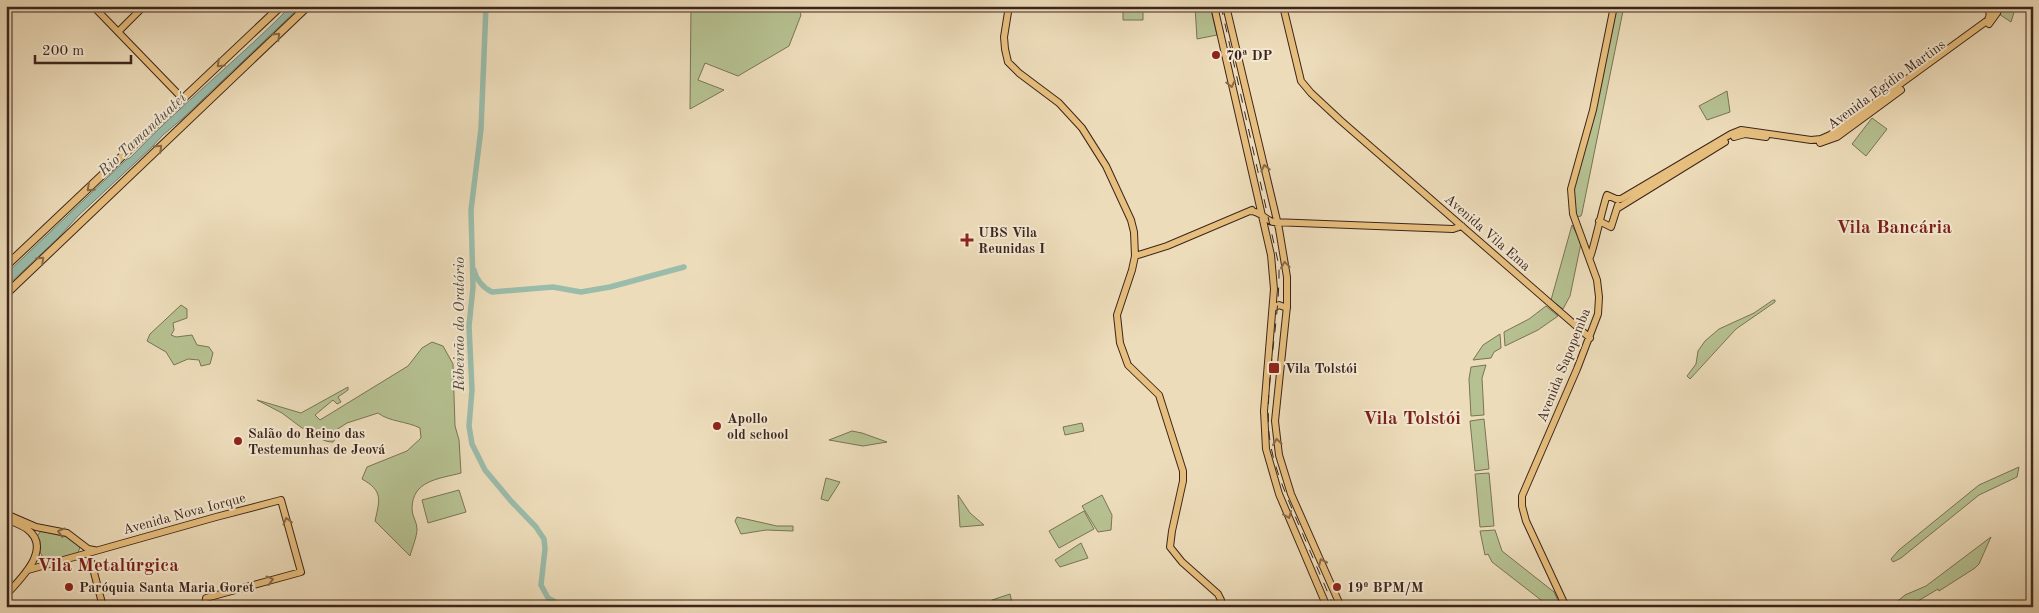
<svg xmlns="http://www.w3.org/2000/svg" width="2039" height="613" font-family="'Old Standard TT',serif">
	<style>
		.green { fill: #b6c191; stroke: #7a7356 }
		.water { fill: #9abcaa; stroke: #758071 }
		.lines { fill: none; stroke-linecap: round; stroke-linejoin: round }
		.river { stroke: #9abcaa; stroke-width: 5.5 }
		.major-casing { stroke: #3d251c; stroke-width: 8 }
		.highway-casing { stroke: #3d251c; stroke-width: 9 }
		.major { stroke: #e6be7d; stroke-width: 6 }
		.highway { stroke: #e6be7d; stroke-width: 7 }
		.rail { stroke: #3d251c; stroke-width: 1; stroke-dasharray: 9 9; stroke-linecap: butt }
		.oneway { stroke: #896a48 }
		.poi-dot { fill: #8f2418; stroke: #f3e8d2; stroke-width: 2 }
		.labels { text-anchor: middle; stroke-width: 4; stroke-linejoin: round; paint-order: stroke }
		.poi-label { font-size: 14px; font-weight: bold; fill: #3d251c; stroke: #f3e8d2; text-anchor: start }
		.street-label { font-size: 14px; fill: #3d251c; stroke: #f3e8d2 }
		.water-label { font-size: 15px; font-style: italic; fill: #544b40; stroke: #f3e8d2 }
		.district-label { font-size: 19px; font-weight: bold; fill: #7a1f14; stroke: #f3e8d2 }
	</style>
	<rect width="100%" height="100%" fill="#eddcba"/>
	<filter id="stains"><feTurbulence type="fractalNoise" baseFrequency=".004" numOctaves="4"/><feColorMatrix values="0 0 0 0 .2 0 0 0 0 .09 0 0 0 0 .02 0 0 0 .5 -.17"/></filter>
	<radialGradient id="worn" r=".72"><stop offset=".6" stop-color="#630" stop-opacity="0"/><stop offset="1" stop-color="#630" stop-opacity=".3"/></radialGradient>
	<path class="green" d="M691 6H798L801 15 789 46 738 76 705 63 698 80 724 90 690 109Z
		M1123 6H1143V20H1123Z
		M1195 6H1210L1217 35 1197 39Z
		M1614 6H1624L1582 213 1581 216 1577 217 1573 196 1575 180Z
		M2004 6H2016L2011 22 1999 14Z
		M1727 91 1730 112 1707 120 1699 106Z
		M1872 118 1887 129 1866 156 1852 144Z
		M1572 225 1581 243 1570 296 1563 309 1551 300Z
		M1773 300H1775V302L1736 329 1690 379 1687 376 1696 364 1698 351 1705 341 1719 329 1754 313Z
		M181 305 187 309V318L173 323 174 330 171 335 176 337 192 335 197 345 209 347 213 353 210 364 201 366 199 360 188 359 174 365 166 352 147 341 150 334Z
		M1546 306 1558 316 1538 330 1505 346 1504 332 1529 319Z
		M1500 334 1501 348 1494 352 1491 358 1473 360 1483 345Z
		M432 342 443 346 453 364 455 426 459 440 461 473C439 479 412 480 412 509 412 516 417 522 417 529 417 537 412 548 410 556L375 521C380 499 383 491 362 479L367 467 407 451 421 438 420 428C406 421 390 422 378 413L347 423 333 432 336 438 333 442C323 442 317 437 312 429L302 428 282 413 257 400 301 413 348 387V390L338 397 341 402 337 404 333 400 315 415 320 420 408 366 422 348Z
		M1486 365 1482 378 1484 415 1471 416 1469 379 1471 367Z
		M1484 419 1489 469 1475 471 1470 421Z
		M1082 423 1084 431 1065 435 1063 427Z
		M852 431 862 433 887 442 863 446 829 440Z
		M2019 467 2017 477 1979 495 1901 558 1893 562 1891 559 1899 550 1979 485Z
		M1489 473 1494 526 1480 527 1475 474Z
		M826 478 840 482 828 501 821 499Z
		M459 490 466 512 428 523 422 500Z
		M958 495 970 513 984 525 960 527Z
		M1102 495 1112 515 1111 530 1098 532 1082 506Z
		M1084 511 1094 529 1059 548 1049 531Z
		M737 517 777 526H793V531L766 530 741 534 735 521Z
		M1495 530 1502 551 1554 592 1561 607H1550L1492 562 1488 554 1485 555 1480 531Z
		M41 531 68 537 80 547 78 553 52 561 44 559 40 552 37 536Z
		M1991 537 1979 564 1975 568 1939 591 1938 589 1908 607H1896L1894 604 1905 595 1926 586Z
		M1081 543 1088 558 1060 567 1055 560Z
		M1010 594 1013 607H992V600Z"/>
	<path class="water" d="M291 6H301L183 118 163 135 151 148 78 216 59 237 6 287 7 273 127 159 130 158C181 104 239 59 291 6Z"/>
	<g class="lines">
		<path class="river" d="M486 6 481 129 471 210 473 287 469 326 472 390 469 426 472 444 485 470 511 501 536 527 544 539 545 549 541 585 548 598 564 607
			M474 270C476 279 483 288 492 292L553 287 581 292 610 287 684 267"/>
		<defs>
			<path id="major" d="M93 6 183 99
				M1009 6 1004 37 1005 49 1008 62 1019 73 1059 103 1082 128 1106 166 1131 220 1134 232 1135 256 1132 270 1117 315 1120 343 1128 365 1159 395 1183 471V481L1172 531 1170 547 1182 562 1218 594 1221 600 1220 607
				M1214 6 1271 255 1274 289 1264 411 1266 449 1279 494 1327 607
				M1226 6 1279 229 1287 277V306L1275 421 1279 455 1291 494 1341 607
				M1283 6 1301 81 1311 93 1340 120 1590 338
				M1989 6V12L1992 15 1997 13 1999 6
				M1989 24 1997 13
				M118 32 144 6
				M1734 137 1745 134 1766 137
				M1820 143 1837 137 1901 90
				M1618 208 1725 142
				M1250 211C1260 211 1264 219 1273 222L1453 229 1462 226
				M1599 221 1611 227 1618 205
				M1135 256 1167 246 1252 210
				M1590 257C1593 252 1603 205 1607 195L1616 199H1621L1731 134 1741 130 1811 140 1821 139 1830 135 1988 20 1990 14
				M1273 308 1279 305 1287 308
				M6 514 36 527 67 533 88 549 94 550
				M6 519C13 522 21 525 27 529 54 549 19 580 6 595
				M89 553 103 607
				M28 570 216 517 281 500 301 572 206 598 205 607
				M1566 607 1526 521 1522 506V496L1577 369 1598 314 1599 297 1597 280 1573 214 1571 189 1593 110 1614 6"/>
			<path id="highway" d="M6 266 281 6
				M6 294 308 6"/>
		</defs>
		<use href="#major" class="major-casing"/>
		<use href="#highway" class="highway-casing"/>
		<use href="#major" class="major"/>
		<use href="#highway" class="highway"/>
		<path class="rail" d="M1221 6 1279 266C1280 322 1265 377 1269 433 1272 465 1286 494 1298 523 1310 551 1322 579 1334 607"/>
	</g>
	<defs><path id="oneway-chevron" d="M-2-3.5L2.5 0L-2 3.5" fill="none" stroke-width="1.6" stroke-linecap="round" stroke-linejoin="round" transform="scale(1.25)"/></defs>
	<g class="oneway">
		<use href="#oneway-chevron" transform="translate(277 36) rotate(-44)"/>
		<use href="#oneway-chevron" transform="translate(220 64) rotate(136)"/>
		<use href="#oneway-chevron" transform="translate(1231 84) rotate(77)"/>
		<use href="#oneway-chevron" transform="translate(159 148) rotate(-44)"/>
		<use href="#oneway-chevron" transform="translate(1265 168) rotate(-103)"/>
		<use href="#oneway-chevron" transform="translate(90 188) rotate(137)"/>
		<use href="#oneway-chevron" transform="translate(41 260) rotate(-43)"/>
		<use href="#oneway-chevron" transform="translate(1285 265) rotate(-98)"/>
		<use href="#oneway-chevron" transform="translate(1277 442) rotate(-98)"/>
		<use href="#oneway-chevron" transform="translate(1288 515) rotate(67)"/>
		<use href="#oneway-chevron" transform="translate(287 521) rotate(-105)"/>
		<use href="#oneway-chevron" transform="translate(61 532) rotate(-165)"/>
		<use href="#oneway-chevron" transform="translate(1322 562) rotate(-114)"/>
		<use href="#oneway-chevron" transform="translate(270 580) rotate(-15)"/>
	</g>
	<g class="poi-dot">
		<circle cx="1216" cy="55" r="5"/>
		<path d="M964.5 232.5h5v5h5v5h-5v5h-5v-5h-5v-5h5z"/>
		<rect x="1268" y="362" width="12" height="12" rx="2.5"/>
		<circle cx="717" cy="426" r="5"/>
		<circle cx="238" cy="441" r="5"/>
		<circle cx="69" cy="587" r="5"/>
		<circle cx="1337" cy="587" r="5"/>
	</g>
	<g class="labels">
		<g class="poi-label">
			<text x="1226" y="60">70ª DP</text>
			<text x="978" y="237">UBS Vila<tspan x="978" dy="16">Reunidas I</tspan></text>
			<text x="1285" y="373">Vila Tolstói</text>
			<text x="727" y="423">Apollo<tspan x="727" dy="16">old school</tspan></text>
			<text x="248" y="438">Salão do Reino das<tspan x="248" dy="16">Testemunhas de Jeová</tspan></text>
			<text x="79" y="592">Paróquia Santa Maria Goret</text>
			<text x="1347" y="592">19º BPM/M</text>
		</g>
		<g class="street-label">
			<text transform="translate(1886 84) rotate(-36)" y="5">Avenida Egídio Martins</text>
			<text transform="translate(1488 232) rotate(41)" y="5">Avenida Vila Ema</text>
			<text transform="translate(1563 365) rotate(-68)" y="5">Avenida Sapopemba</text>
			<text transform="translate(184 513) rotate(-15)" y="5">Avenida Nova Iorque</text>
		</g>
		<g class="water-label">
			<text transform="translate(142 134) rotate(-43)" y="5">Rio Tamanduateí</text>
			<text transform="translate(459 324) rotate(-90)" y="5">Ribeirão do Oratório</text>
		</g>
		<g class="district-label">
			<text x="1894" y="233">Vila Bancária</text>
			<text x="1412" y="424">Vila Tolstói</text>
			<text x="108" y="571">Vila Metalúrgica</text>
		</g>
	</g>
	<rect width="2039" height="613" fill="none" stroke="#eddcba" stroke-width="25"/>
	<rect x="8" y="8" width="2024" height="598" fill="none" stroke="#3d251c" stroke-width="2.5"/>
	<rect x="12" y="12" width="2014" height="588" fill="none" stroke="#3d251c"/>
	<path d="M35 55v8h96v-8" fill="none" stroke="#3d251c" stroke-width="2.5"/>
	<text x="42" y="55" font-size="15" fill="#3d251c" stroke="#f3e8d2" stroke-width="4" paint-order="stroke">200 m</text>
	<rect width="100%" height="100%" filter="url(#stains)"/>
	<rect width="100%" height="100%" fill="url(#worn)"/>
</svg>
